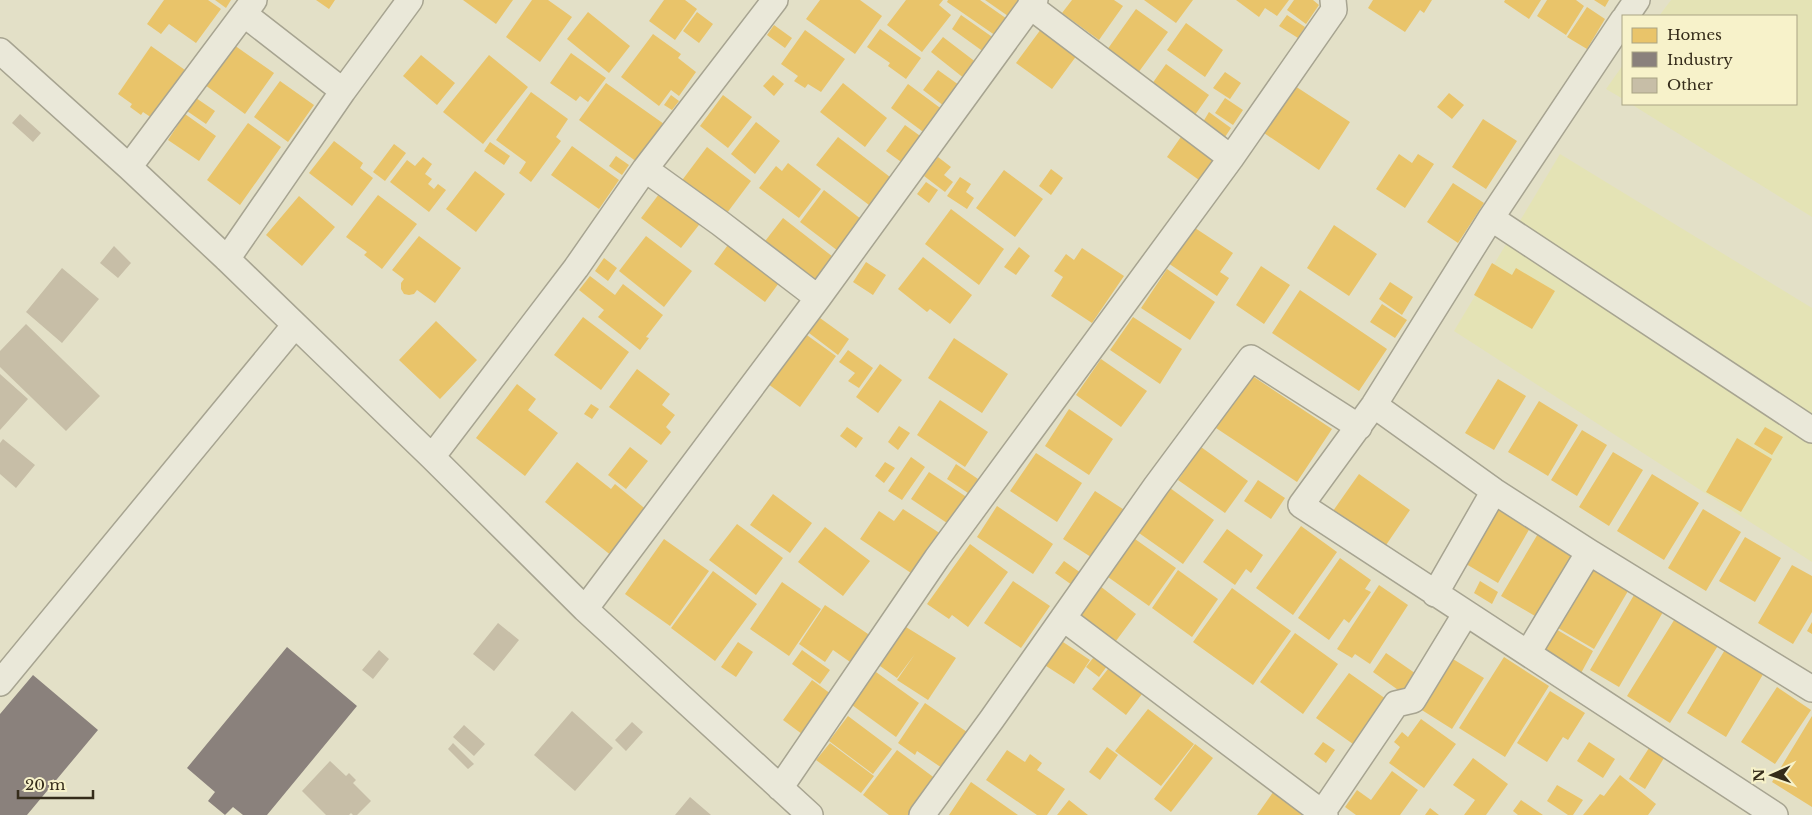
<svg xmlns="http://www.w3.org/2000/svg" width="1812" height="815" font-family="'Libre Baskerville',serif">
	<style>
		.farmland { fill: #e4e3b5 }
		.homes { fill: #e9c46a }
		.industry { fill: #8a817c }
		.building { fill: #c7bea7 }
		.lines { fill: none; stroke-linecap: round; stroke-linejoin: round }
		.minor-casing { stroke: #a7a491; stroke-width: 28 }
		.minor { stroke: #eae8d9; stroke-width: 25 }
	</style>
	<rect width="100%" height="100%" fill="#e3e0c7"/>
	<path class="farmland" d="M1671 0H1812V217L1631 104H1796V16H1659Z
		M1623 65V99L1606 89Z
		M1560 154 1812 308V562L1454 331Z"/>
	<path class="homes" d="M164 0H208L221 9 196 43 169 24 161 34 147 24Z
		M215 0H231L226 8Z
		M316 0H335L329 9Z
		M463 0H513L496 24Z
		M532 0H548L572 17 540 62 506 37Z
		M664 0H685L697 9 675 40 649 21Z
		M820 0H860L882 16 855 54 806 19Z
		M906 0H943L939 5 951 15 922 52 887 25Z
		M948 0H980L1010 21 999 38 947 2Z
		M985 0H1018L1008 16Z
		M1072 0H1114L1123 6 1099 40 1062 13Z
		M1144 0H1193L1176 23Z
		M1236 0H1289L1277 16 1265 8 1259 17Z
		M1294 0H1313L1319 5 1306 24 1287 10Z
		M1373 0H1432L1424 13 1420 10 1405 32 1368 8Z
		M1505 0H1541L1529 19 1504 2Z
		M1547 0H1576L1584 6 1566 35 1537 16Z
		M1594 0H1609L1605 7Z
		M1587 7 1605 19 1587 49 1567 37Z
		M1136 9 1168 32 1138 73 1107 50Z
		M588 12 630 46 609 73 567 39Z
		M697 12 713 24 699 43 683 31Z
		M961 15 998 41 988 55 952 29Z
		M1287 15 1305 27 1298 38 1279 26Z
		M1186 23 1223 50 1205 77 1167 50Z
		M774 25 792 38 785 48 767 35Z
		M1044 25 1080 51 1052 89 1016 63Z
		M880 29 921 58 906 79 888 66 890 63 867 47Z
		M805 30 845 59 821 92 808 84 805 88 794 81 798 76 781 64Z
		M653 34 681 54 678 58 696 72 679 96 671 90 659 106 621 77Z
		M943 37 977 63 965 79 931 52Z
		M234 45 274 73 245 114 205 85Z
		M151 46 185 70 152 118 143 112 141 115 130 107 132 104 118 94Z
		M571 53 606 78 588 102 580 96 576 101 550 83Z
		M421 55 455 83 437 105 403 76Z
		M489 55 528 87 483 144 443 112Z
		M1166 64 1209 95 1190 122 1147 91Z
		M938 70 959 85 944 106 923 90Z
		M1225 72 1241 83 1230 99 1213 88Z
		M773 75 784 84 774 96 763 86Z
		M280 81 314 105 288 142 254 117Z
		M606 83 664 124 637 162 579 120Z
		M843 83 887 118 865 147 820 112Z
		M908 84 943 110 926 134 891 108Z
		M1295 86 1350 122 1319 170 1264 133Z
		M531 92 568 119 556 137 561 141 531 182 519 173 526 162 496 140Z
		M1449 93 1464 105 1452 119 1437 107Z
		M671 95 679 101 672 110 664 105Z
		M723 95 752 117 728 148 700 126Z
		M196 98 215 111 206 124 187 111Z
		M1225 98 1243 110 1233 125 1215 113Z
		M1209 112 1231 128 1225 137 1203 122Z
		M185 114 216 136 199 161 168 140Z
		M1483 119 1517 141 1486 189 1452 167Z
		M756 122 780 141 755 174 731 154Z
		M248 123 281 147 240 205 207 180Z
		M905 125 923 138 904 164 886 151Z
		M1185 131 1218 154 1199 180 1167 157Z
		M838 137 890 177 869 205 816 165Z
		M334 141 363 163 360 168 373 178 352 206 309 173Z
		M490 142 510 156 504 165 484 151Z
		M394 144 406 153 385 181 373 172Z
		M572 146 619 180 599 209 551 175Z
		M707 147 751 181 724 217 680 183Z
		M1399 154 1412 163 1418 154 1434 164 1405 208 1376 189Z
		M616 156 629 165 622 175 609 166Z
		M423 157 432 164 425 174 432 179 428 184 434 189 438 184 446 190 429 212 390 182 407 160 415 166Z
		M938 157 951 167 944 175 953 182 945 192 924 176Z
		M788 163 821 189 799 218 759 188 776 166 782 171Z
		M1051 169 1063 178 1051 195 1039 186Z
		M1004 170 1043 199 1015 237 976 208Z
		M475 171 505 194 476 232 446 209Z
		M960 177 971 184 966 192 974 198 967 209 947 196Z
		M926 182 938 190 929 203 917 194Z
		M1453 183 1484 203 1458 243 1427 222Z
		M665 186 702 221 681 248 641 218Z
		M824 190 866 223 842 254 800 222Z
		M378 195 417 224 382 269 364 255 367 252 346 237Z
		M299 196 335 227 302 266 266 235Z
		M951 209 1004 249 979 285 925 244Z
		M783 218 837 260 816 287 762 245Z
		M1334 225 1377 254 1349 296 1307 268Z
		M1192 226 1233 253 1220 272 1229 278 1217 296 1168 263Z
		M419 236 461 268 435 303 417 290 414 294 409 295 404 294 401 289V283L404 279 392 270Z
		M646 236 692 271 664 307 619 271Z
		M733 238 784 276 765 302 714 264Z
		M1019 247 1030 256 1016 275 1004 267Z
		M1082 248 1124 276 1092 323 1051 296 1063 277 1054 271 1066 254 1074 260Z
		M923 257 972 295 950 324 930 309 927 312 898 289Z
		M604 258 617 268 608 281 595 271Z
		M866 262 886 275 873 295 853 282Z
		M1492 263 1512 275 1516 268 1555 291 1532 329 1474 295Z
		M1261 266 1290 285 1264 324 1236 305Z
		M1167 269 1215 302 1190 340 1141 308Z
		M590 276 615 295 623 284 663 315 646 337 649 338 640 350 598 317 604 310 579 290Z
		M1390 282 1413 297 1402 315 1379 299Z
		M1300 290 1387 349 1359 391 1272 333Z
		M1382 304 1407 320 1395 338 1370 322Z
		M583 317 629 352 601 390 554 355Z
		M1133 317 1182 349 1160 384 1110 350Z
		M820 318 849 339 838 355 809 333Z
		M436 321 477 360 440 399 399 360Z
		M804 333 836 356 800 407 768 384Z
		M954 338 1008 374 982 413 928 378Z
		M848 350 873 368 859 388 848 381 855 373 839 362Z
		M1101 359 1147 391 1121 427 1076 395Z
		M880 364 902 380 878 413 856 397Z
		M637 369 670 394 662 405 675 415 666 427 671 432 661 445 609 407Z
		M1251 375 1332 429 1297 482 1216 428Z
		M1498 379 1526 396 1494 450 1465 433Z
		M517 384 536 399 528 410 558 433 525 476 476 438Z
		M940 400 988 432 965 467 917 435Z
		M1539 401 1578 425 1548 476 1508 452Z
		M591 404 599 409 592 419 584 414Z
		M1069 409 1113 439 1089 475 1045 446Z
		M899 426 910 433 898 450 888 442Z
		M847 427 863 438 856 448 840 436Z
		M1765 427 1783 437 1772 455 1754 444Z
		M1582 430 1607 445 1577 496 1551 480Z
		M1737 438 1772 459 1741 512 1706 492Z
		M630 447 648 461 626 489 608 475Z
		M1201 447 1248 481 1225 513 1178 480Z
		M1613 452 1643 470 1609 526 1579 507Z
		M1036 453 1082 483 1057 522 1010 491Z
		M911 457 925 467 902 500 888 491Z
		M577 462 611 489 615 484 654 516 618 561 545 502Z
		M885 462 895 468 884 483 875 476Z
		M956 464 978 479 968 493 947 479Z
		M929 472 968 498 950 525 911 499Z
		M1359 474 1410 510 1384 548 1333 511Z
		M1652 474 1699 503 1664 560 1617 531Z
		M1258 480 1285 498 1271 519 1244 501Z
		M1170 488 1214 520 1183 564 1139 533Z
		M1095 491 1126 511 1094 559 1063 539Z
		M773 494 812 523 790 553 750 525Z
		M997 506 1053 544 1033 574 977 537Z
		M1493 506 1530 528 1498 583 1461 561Z
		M903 509 941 534 914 575 860 539 879 511 894 521Z
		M1703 509 1741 532 1706 591 1668 568Z
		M737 524 783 558 756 595 709 560Z
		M1301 526 1337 552 1293 615 1256 588Z
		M825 527 870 561 843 596 798 562Z
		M1227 529 1263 555 1251 573 1246 569 1235 585 1203 562Z
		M1539 532 1578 555 1540 619 1501 596Z
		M1745 537 1781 558 1755 602 1719 581Z
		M664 539 709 571 670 626 625 594Z
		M1135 539 1176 568 1149 606 1108 577Z
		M970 544 1008 572 968 627 952 615 949 619 927 604Z
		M1340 558 1371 580 1365 589 1371 592 1349 623 1344 619 1329 640 1298 618Z
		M1064 561 1081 573 1072 585 1055 573Z
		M1792 565 1812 576V612L1793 644 1758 623Z
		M1592 569 1628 591 1594 649 1558 628Z
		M1178 570 1218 599 1192 637 1152 608Z
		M713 571 757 604 715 661 671 628Z
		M1013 581 1050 606 1021 648 984 623Z
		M1480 581 1498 592 1492 604 1474 593Z
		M782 582 821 609 789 656 750 629Z
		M1379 585 1408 605 1370 664 1355 654 1352 658 1337 649Z
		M1100 586 1136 614 1113 645 1076 618Z
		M1232 588 1291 631 1253 685 1193 642Z
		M1634 595 1663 612 1619 687 1590 670Z
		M825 605 871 636 853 664 833 650 825 662 799 644Z
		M1676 617 1719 644 1670 723 1627 696Z
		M1812 622V634L1807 631Z
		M1549 625 1593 651 1580 675 1535 648Z
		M906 627 956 658 928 700 897 680 915 654 897 678 880 666Z
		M1295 633 1338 664 1303 714 1260 682Z
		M1060 640 1090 660 1074 684 1043 664Z
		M738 642 753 652 736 677 721 667Z
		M1101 648 1113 658 1099 677 1086 667Z
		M1726 648 1765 671 1726 737 1687 713Z
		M802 650 830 670 820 684 792 664Z
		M1386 653 1422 678 1408 697 1373 672Z
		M1448 656 1484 678 1452 729 1417 707Z
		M1504 657 1549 686 1505 757 1459 728Z
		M1112 664 1145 690 1126 715 1092 689Z
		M876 672 919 703 896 737 852 705Z
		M1349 673 1386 699 1353 744 1316 718Z
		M812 680 831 694 802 734 783 720Z
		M1777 687 1811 710 1775 764 1741 742Z
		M1550 691 1585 713 1568 740 1563 737 1547 762 1517 743Z
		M925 703 967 732 942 768 917 751 915 755 898 743Z
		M1148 709 1194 744 1161 786 1115 751Z
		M848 716 892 749 873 774 829 741Z
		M1812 716V807L1772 782Z
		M1421 719 1456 744 1424 788 1389 763 1400 747 1394 742 1402 732 1408 737Z
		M1323 742 1335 750 1326 763 1314 754Z
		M1589 742 1615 759 1603 778 1577 761Z
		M830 743 874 776 861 793 816 760Z
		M1195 744 1213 758 1171 812 1154 799Z
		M1107 747 1118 755 1100 780 1089 772Z
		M1649 748 1664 758 1645 789 1629 779Z
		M897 750 936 779 910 815H889L863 795Z
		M1007 750 1025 762 1030 754 1042 763 1037 770 1065 789 1047 815H1037L986 780Z
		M1473 758 1508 784 1486 815H1464L1475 800 1453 785Z
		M1392 771 1418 790 1400 815H1356L1345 807 1357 790 1371 800Z
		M1620 775 1656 804 1648 815H1583L1600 794 1604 796Z
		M971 782 1018 815H949Z
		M1557 785 1583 800 1573 815H1568L1547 801Z
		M1276 788 1310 815H1257Z
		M1069 800 1088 815H1057Z
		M1521 800 1543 815H1518L1513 811Z
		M1430 808 1439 815H1425Z"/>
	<path class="industry" d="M287 647 357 706 267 815H243L233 807 225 815 208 801 215 792 187 768Z
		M33 675 98 730 27 815H0V714Z"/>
	<path class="building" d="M20 114 41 133 33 142 12 123Z
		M114 246 131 263 118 278 100 263Z
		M62 268 99 299 62 343 26 312Z
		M26 324 100 396 66 431 0 367V351Z
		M0 374 28 399 0 430Z
		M3 439 35 465 16 488 0 474V443Z
		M498 623 519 640 494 671 473 654Z
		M379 650 389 659 373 679 362 670Z
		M572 711 613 748 575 791 534 755Z
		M632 722 643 732 626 751 615 740Z
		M464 725 485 744 474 756 453 737Z
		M453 743 474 764 468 769 448 749Z
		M330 761 346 776 349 773 356 780 353 783 371 801 357 815H353L351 813 349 815H326L302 791Z
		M690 797 711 815H675Z"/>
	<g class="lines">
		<defs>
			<path id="minor" d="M1030 6 1231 158
				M244 14 343 91
				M1626 16 1637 0
				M1623 20 1491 218 1374 405 1301 505 1775 815
				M0 51 129 167 227 259 432 457 585 609 810 815
				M129 167 254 0
				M645 169 720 223 818 298
				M1491 218 1812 430
				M227 259 343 91 410 0
				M1374 405 1494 491 1589 552 1812 689
				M432 457 576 268 645 169 775 0
				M1435 594 1494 491
				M585 609 818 298 1035 0
				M1063 618 1325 815
				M1528 653 1589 552
				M0 683 295 325
				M780 788 937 558 1231 158 1334 10 1333 0
				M1322 813 1396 704 1413 700 1466 613
				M922 815 992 719 1156 486 1251 358 1359 427"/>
		</defs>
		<use href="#minor" class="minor-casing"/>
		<use href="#minor" class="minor"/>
	</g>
	<rect x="1622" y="15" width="175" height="90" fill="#f7f2ca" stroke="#a9a384"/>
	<rect x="1632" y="28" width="25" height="15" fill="#e9c46a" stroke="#a9a384"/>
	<text x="1667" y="40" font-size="15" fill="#352c1a">Homes</text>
	<rect x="1632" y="52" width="25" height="15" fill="#8a817c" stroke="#a9a384"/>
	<text x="1667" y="65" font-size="15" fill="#352c1a">Industry</text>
	<rect x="1632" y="78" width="25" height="15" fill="#c7bea7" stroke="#a9a384"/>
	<text x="1667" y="90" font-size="15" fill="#352c1a">Other</text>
	<g transform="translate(1772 775) rotate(268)" stroke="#f7f2ca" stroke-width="4" paint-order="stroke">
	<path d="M0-4L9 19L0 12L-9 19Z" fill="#352c1a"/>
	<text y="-8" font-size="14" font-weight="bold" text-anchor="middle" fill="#352c1a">N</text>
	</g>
	<path d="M18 790v8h75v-8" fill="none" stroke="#352c1a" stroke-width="2.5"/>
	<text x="25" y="790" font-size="15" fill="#352c1a" stroke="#f7f2ca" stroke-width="4" paint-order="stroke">20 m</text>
</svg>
